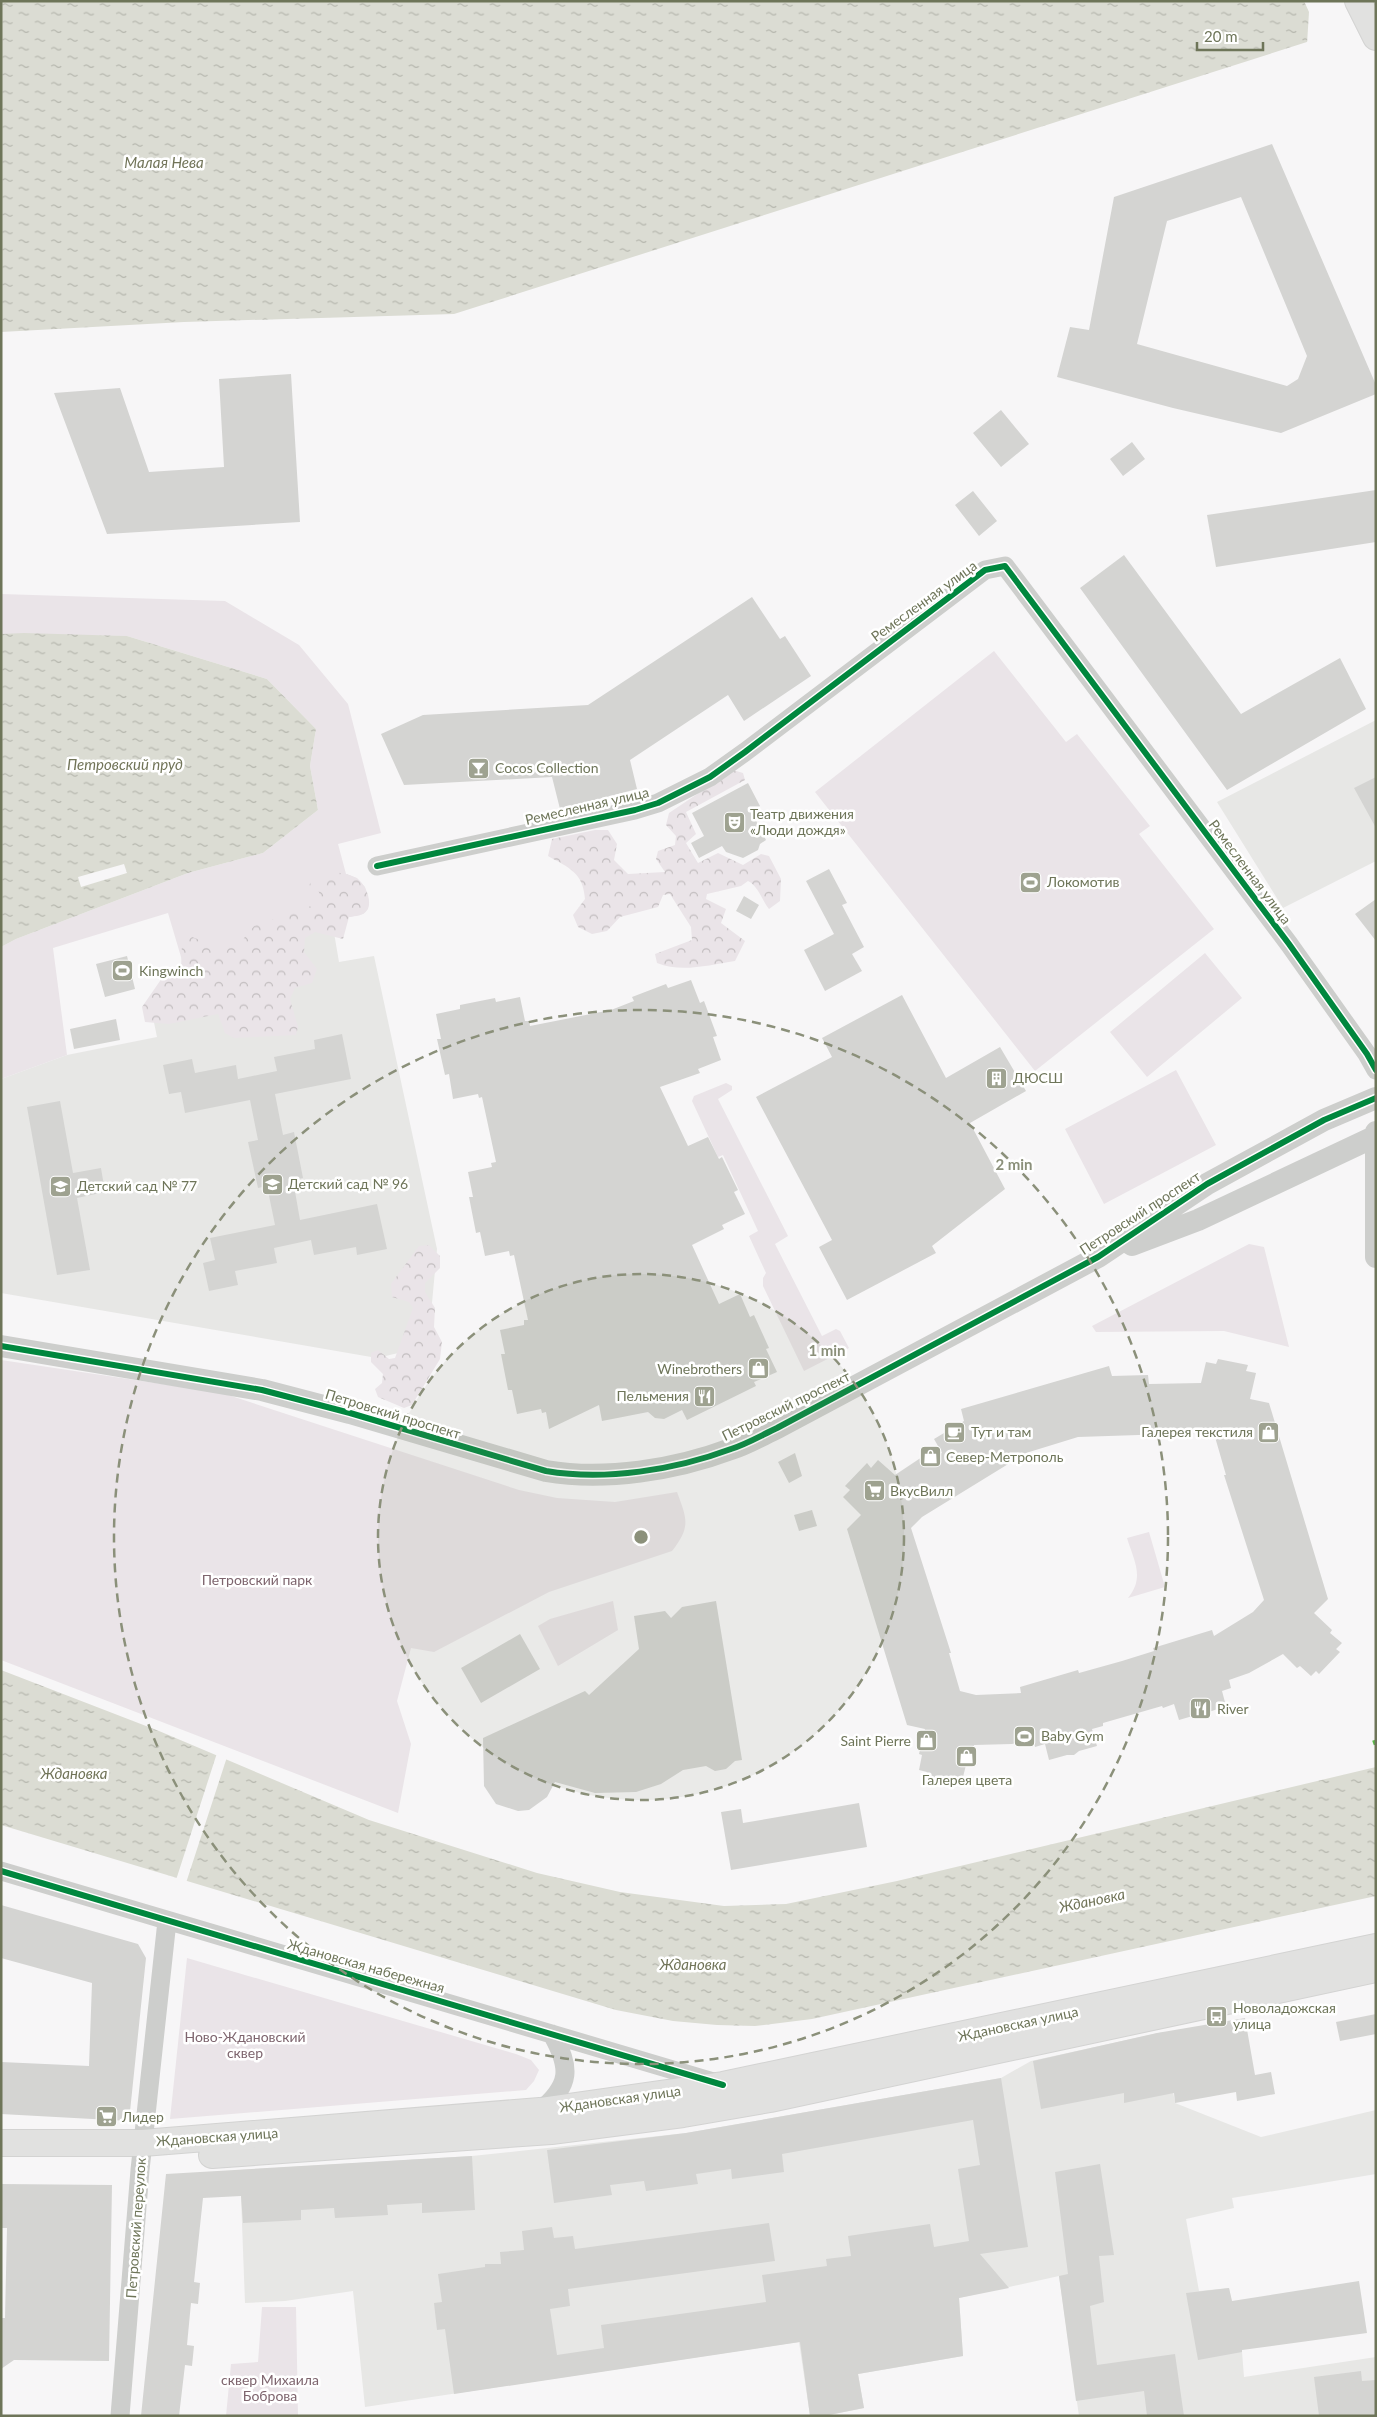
<svg xmlns="http://www.w3.org/2000/svg" width="1377" height="2417" font-family="Lato,sans-serif">
	<style>
		.built { fill: #e7e7e5 }
		.green { fill: #eae4e8 }
		.forest { fill: url(#forest-crowns) }
		.water { fill: url(#water-ripples) }
		.pier { fill: #f7f6f7 }
		.building { fill: #d4d4d2; fill-rule: evenodd }
		.lines { fill: none; stroke-linecap: round; stroke-linejoin: round }
		.secondary-casing { stroke: #d3d3d2; stroke-width: 28 }
		.minor { stroke: #cdcecc; stroke-width: 19 }
		.tertiary { stroke: #cdcecc; stroke-width: 22 }
		.secondary { stroke: #e1e1e0; stroke-width: 26 }
		.quiet { stroke: #58b947; stroke-width: 5; stroke-dasharray: 10 5; stroke-linecap: butt }
		.cycleway-casing { stroke: #fff; stroke-width: 9 }
		.cycleway { stroke: #00873e; stroke-width: 6 }
		.ring { fill: none; stroke: #8b907a; stroke-width: 2.5; stroke-dasharray: 9 6 }
		.labels { text-anchor: middle; stroke-width: 5; stroke-linejoin: round; paint-order: stroke }
		.street-label { font-size: 14px; fill: #6e7559; stroke: #fff }
		.poi-label { font-size: 14px; fill: #6e7559; stroke: #fff; text-anchor: start }
		.park-label { font-size: 14px; fill: #7e656e; stroke: #fff }
		.water-label { font-size: 15px; font-style: italic; fill: #717458; stroke: #fff }
		.centre { fill: #8b907a; stroke: #fff; stroke-width: 2.5 }
		.ring-label { font-size: 15px; text-anchor: middle; font-weight: bold; fill: #8b907a; stroke: #fff; stroke-width: 5; stroke-linejoin: round; paint-order: stroke }
	</style>
	<defs>
		<pattern id="forest-crowns" width="20" height="18" patternUnits="userSpaceOnUse" patternTransform="scale(1.25)"><rect width="20" height="18" fill="#eae4e8"/><path d="M2 6a3 3 0 1 1 6 0M12 15a3 3 0 1 1 6 0" fill="none" stroke="#c2bdbf"/></pattern>
		<pattern id="water-ripples" width="26" height="14" patternUnits="userSpaceOnUse" patternTransform="scale(1.25)"><rect width="26" height="14" fill="#dbdcd3"/><path d="M2 4q2-2 4 0t4 0M15 11q2-2 4 0t4 0" fill="none" stroke="#b6b7ae"/></pattern>
	</defs>
	<rect width="100%" height="100%" fill="#f7f6f7"/>
	<path class="built" d="M1376 720V861L1283 908 1217 802Z
		M332 921 339 962 374 956 437 1249 428 1346 377 1358 1 1293V1079L67 1055 157 1037 149 998Z
		M1163 2032 1175 2103 1261 2137 1376 2110V2174L1232 2198 1234 2208 1186 2219 1199 2291 1229 2288 1242 2352 1244 2377 1376 2357V2416H1079L1059 2276 959 2298 963 2356 858 2374 864 2408 824 2416H810L799 2342 365 2407 353 2291 285 2301 245 2303 240 2170 472 2156 686 2133 1001 2078 1031 2061Z"/>
	<path class="green" d="M1 594 225 601 299 645 348 704 381 833 338 844 346 874 357 878 365 887 369 902 368 909 363 914 332 921 184 967 168 913 53 948 67 1055 1 1079V947L16 939 188 873 263 853 318 810 310 766 316 729 267 679 127 636 1 634Z
		M994 651 1066 742 1077 734 1150 826 1139 834 1214 929 1035 1071 815 792Z
		M1205 953 1242 998 1147 1077 1110 1032Z
		M1176 1070 1216 1145 1104 1204 1065 1129Z
		M726 1083 732 1086V1090L718 1099 788 1236 775 1244 822 1336 836 1329 840 1331 849 1348 804 1371 763 1286V1278L766 1273 749 1236 758 1231 723 1155 718 1157 692 1101 694 1096Z
		M1249 1244 1264 1247 1289 1347 1224 1331 1096 1332 1092 1326Z
		M1 1360 222 1393 519 1490 557 1498 615 1502 677 1492C687 1519 691 1527 672 1551L549 1592 434 1652 411 1648 397 1701 411 1744 398 1813 1 1660Z
		M1149 1532 1165 1587 1128 1598C1145 1577 1134 1561 1127 1538Z
		M613 1601 618 1630 558 1666 538 1626 550 1619Z
		M187 1958 516 2054 531 2060 539 2070 534 2081 526 2090 170 2119Z
		M262 2307H296L298 2416H226L231 2364 258 2362Z"/>
	<path class="forest" d="M733 770 743 773 745 780 686 812 696 834 686 843 698 863 718 853 743 865 761 854 769 856 781 879 780 901 769 909C762 900 758 886 748 881L741 886 707 894 706 899 726 909 721 923 745 941 735 961C709 965 681 973 657 963L655 954 692 940 691 927 670 894 663 895 658 907 620 917 607 931 592 934 578 927 573 915 585 899C583 872 569 868 548 856L552 839 595 830H608L617 844 614 860 628 874 665 872 656 859 658 851 675 845 676 836 666 825 669 813Z
		M333 872C340 873 350 874 356 878 365 883 373 901 367 910 364 916 355 916 349 917L343 939 315 932 305 938 304 952 317 969 312 983 295 988 290 999 298 1027 296 1035 234 1038 225 1033 218 1014 169 1024 145 1022 142 1007 162 978 181 969 182 943 192 937 213 945 240 943 254 926 306 907 321 905 319 892 309 886 311 881Z
		M429 1245 440 1256V1268L425 1283V1292L435 1308 434 1327 442 1342 440 1359 412 1405 404 1408 378 1397 375 1389 382 1383 383 1374 371 1362V1353L378 1350 389 1359 395 1358 413 1308 409 1302 392 1297 391 1284 419 1246Z"/>
	<path class="water" d="M1 1H1376V20L454 314 184 322 1 332Z
		M24 633 127 636 267 679 316 729 310 766 318 810 263 853 188 873 16 939 1 947V634Z
		M1 1670 159 1731 369 1820 537 1873 620 1892 724 1906 786 1904 897 1881 1376 1767V1896L812 2019 755 2026 717 2025 673 2021 616 2010 1 1825Z"/>
	<path class="pier" d="M1304 1H1376V22L1307 44 1309 12Z
		M124 864 127 873 81 887 78 877Z
		M217 1753 227 1757 186 1883 176 1880Z"/>
	<path class="building" d="M1272 144 1376 385V394L1281 433 1173 408 1057 377 1070 327 1089 330 1114 197ZM1241 197 1307 356 1298 379 1287 386 1137 344 1167 221Z
		M291 374 300 522 107 534 54 393 120 388 149 472 224 467 219 379Z
		M1001 410 1029 444 1001 467 973 433Z
		M1132 442 1145 459 1123 476 1110 459Z
		M1376 490V542L1216 567 1207 515Z
		M973 491 997 521 979 536 955 505Z
		M1124 555 1241 714 1340 658 1366 709 1227 790 1080 588Z
		M752 597 780 639 785 636 811 676 744 721 728 695 630 760 637 789 560 809 552 777 404 785 381 734 423 715 588 705Z
		M1376 777V828L1354 788Z
		M748 783 760 806 751 811 766 840 760 844 758 850 743 858 726 852 722 846 699 858 691 843 704 836 692 813Z
		M829 869 847 903 842 905 864 947 852 954 862 971 825 991 804 950 834 934 806 881Z
		M744 896 759 905 751 919 736 911Z
		M1376 899V941L1355 914Z
		M127 956 135 989 105 997 96 964Z
		M691 980 700 1003 704 1001 717 1036 713 1037 721 1060 698 1069 700 1073 660 1087 688 1146 708 1137 719 1159 722 1157 738 1190 734 1192 745 1214 722 1225 724 1229 692 1245 719 1304 740 1294 750 1317 754 1315 769 1348 766 1349 777 1372 754 1382 756 1386 687 1420 682 1410 664 1419 655 1418 648 1412 602 1421 599 1405 549 1429 546 1412 542 1413 541 1409 517 1414 512 1390H508L501 1354H505L500 1330 524 1325V1320H528L514 1255 510 1256 509 1251 485 1256 480 1232 476 1233 469 1197H473L468 1172 492 1167 491 1163 496 1162 482 1097 479 1098 478 1094 453 1099 449 1074 445 1075 437 1039H441L436 1014 460 1009V1005L495 998 496 1002 520 997 525 1021H529L530 1026 611 1010 634 1001 632 997 666 984 668 988Z
		M902 995 946 1078 1000 1047 1026 1091 970 1123 1005 1189 932 1246 936 1253 847 1300 819 1247 832 1240 756 1097 832 1057 822 1038Z
		M116 1019 120 1040 74 1049 70 1029Z
		M342 1034 351 1079 275 1094 283 1135 294 1132 303 1178 293 1180 300 1220 377 1204 387 1249 357 1255 356 1247 314 1255 311 1240 274 1248 277 1263 235 1271 238 1285 209 1291 203 1263 215 1260 210 1238 275 1225 267 1186 258 1188 248 1142 258 1140 250 1100 185 1113 181 1092 169 1094 163 1065 192 1059 195 1073 236 1065 238 1079 277 1071 274 1057 315 1049 314 1040Z
		M60 1101 73 1173 101 1168 105 1192 77 1198 90 1270 57 1275 27 1107Z
		M1218 1359 1248 1365 1246 1371 1256 1373 1250 1399 1269 1403 1328 1599 1314 1613 1332 1630 1330 1633 1342 1643 1336 1649 1340 1652 1319 1674 1316 1671 1311 1676 1300 1666 1297 1668 1283 1654 1249 1673 1229 1680 1231 1688 1222 1691 1226 1706 1209 1712 1203 1716 1196 1715 1179 1720 1174 1704 1163 1708 1162 1706 1103 1723V1726L1092 1729 1097 1746 1079 1751 1074 1755H1067L1049 1760 1045 1744 1035 1747 1033 1738 1012 1744 974 1745 969 1766 966 1765 962 1781 955 1779 954 1784 925 1777 927 1772 919 1770 922 1755 919 1754 925 1729 907 1725 847 1529 861 1515 843 1497 850 1490 845 1486 867 1463 871 1468 878 1460 895 1475 922 1457 942 1453 934 1439 964 1421 961 1409 1109 1366 1112 1376 1148 1375 1149 1384 1201 1383 1206 1362 1216 1364ZM1199 1433 1215 1437 1226 1475H1224L1264 1600 1253 1612 1214 1636 1212 1630 1153 1648 1154 1651 1122 1661 1079 1673 1078 1670 1020 1687 1021 1693 976 1695 960 1691 949 1653H951L911 1528 922 1517 1026 1453 1078 1437Z
		M795 1453 802 1476 789 1483 778 1462Z
		M812 1510 817 1526 799 1531 794 1515Z
		M716 1601 742 1760 735 1761 726 1769 715 1771 706 1766 683 1770 661 1784 636 1792 595 1793 555 1782 547 1797 529 1810 518 1811 496 1804 484 1786 483 1738 585 1691 589 1695 639 1649 634 1616 665 1611 671 1618 682 1607Z
		M520 1634 540 1669 481 1703 461 1668Z
		M859 1803 867 1847 731 1870 721 1812 741 1809 743 1823Z
		M1 1905 138 1944 146 1958 129 2121 1 2114V2062L89 2066 92 1983 1 1958Z
		M1376 2014V2034L1340 2041 1336 2022Z
		M1245 2018 1255 2075 1271 2072 1275 2094 1237 2101 1236 2092 1175 2103 1174 2093 1124 2103V2093L1041 2109 1033 2061 1157 2033Z
		M1001 2078 1028 2247 980 2254 1009 2288 959 2298 963 2356 858 2374 864 2408 824 2416H810L800 2342 454 2394 445 2329 437 2330 434 2303 442 2302 438 2274 485 2267V2264H501L500 2252 524 2250 522 2231 552 2227 554 2238 573 2236 575 2249 769 2223 775 2261 568 2289 570 2306 550 2309 557 2355 604 2348 601 2325 766 2302 762 2275 827 2266 826 2259 851 2256 848 2236 930 2224 934 2247 969 2241 958 2169 980 2165 973 2120 782 2154 784 2172 732 2179 731 2169 696 2174 698 2184 646 2191 644 2181 610 2185 612 2195 554 2203 547 2150 686 2133Z
		M472 2156 475 2210 422 2213V2203L387 2205 388 2215 335 2218 334 2208 301 2210V2220L243 2223 241 2196 203 2198 194 2282 200 2283 198 2304 191 2303 187 2345 194 2346 192 2366 185 2365 179 2416H141L166 2174Z
		M1100 2164 1114 2255 1099 2256 1104 2302 1090 2306 1097 2365 1175 2354 1184 2416H1147L1144 2391 1076 2401 1059 2276 1068 2274 1055 2172Z
		M1 2184 112 2185 109 2361 14 2360 1 2369V2318H5L7 2228H1Z
		M1359 2281 1367 2333 1242 2350V2352L1198 2360 1186 2293 1229 2288 1232 2301Z
		M1361 2371 1362 2381 1376 2380V2416H1319L1314 2377Z"/>
	<g class="lines">
		<defs>
			<path id="secondary" d="M1358 1 1376 37
				M1 2143H143L540 2111 723 2085 1376 1947
				M212 2155 551 2131 683 2114 770 2099 1376 1969"/>
		</defs>
		<use href="#secondary" class="secondary-casing"/>
		<path class="minor" d="M377 866 635 810 658 803 710 777 745 752 985 570 1005 566 1289 944 1367 1054 1376 1070
			M1 1871 717 2083
			M540 2111C571 2085 571 2068 552 2034
			M120 2416 140 2170 167 1921"/>
		<path class="tertiary" d="M1376 1132V1257
			M1132 1245 1198 1220 1376 1136
			M1 1346 262 1390 350 1413 546 1471C605 1481 675 1470 731 1449 747 1444 762 1435 777 1428L1098 1257 1207 1184 1324 1120 1376 1098"/>
		<use href="#secondary" class="secondary"/>
		<path class="quiet" d="M1373 1743 1376 1742"/>
		<defs>
			<path id="cycleway" d="M377 866 635 810 658 803 710 777 745 752 985 570 1005 566 1289 944 1367 1054 1376 1070
				M1 1346 262 1390 350 1413 546 1471C605 1481 675 1470 731 1449 747 1444 762 1435 777 1428L1098 1257 1207 1184 1324 1120 1376 1098
				M1 1871 723 2085"/>
		</defs>
		<use href="#cycleway" class="cycleway-casing"/>
		<use href="#cycleway" class="cycleway"/>
	</g>
	<circle cx="641" cy="1537" r="263" fill="#8b907a" fill-opacity=".12"/>
	<g class="ring">
		<circle cx="641" cy="1537" r="263"/>
		<circle cx="641" cy="1537" r="527"/>
	</g>
	<defs>
		<symbol id="bar-square" viewBox="-11 -11 22 22"><rect x="-9" y="-9" width="18" height="18" rx="4" fill="#9ea290" stroke="#fff"/><path d="M-6-5H6L.8 .8V4.5H3.5V6h-7V4.5H-.8V.8Z" fill="#fff"/></symbol>
		<symbol id="theatre-square" viewBox="-11 -11 22 22"><rect x="-9" y="-9" width="18" height="18" rx="4" fill="#9ea290" stroke="#fff"/><path d="M-5-5.5Q0-4 5-5.5V0Q5 5 0 6Q-5 5-5 0ZM-3.3-2.5H-1v1.5H-3.3ZM1-2.5H3.3v1.5H1ZM-2.8 1Q0 5.5 2.8 1Z" fill="#fff"/></symbol>
		<symbol id="stadium-square" viewBox="-11 -11 22 22"><rect x="-9" y="-9" width="18" height="18" rx="4" fill="#9ea290" stroke="#fff"/><path d="M0-5a6.5 5 0 1 0 0 10a6.5 5 0 1 0 0-10ZM-3.5-1.8h7v3.6h-7Z" fill="#fff"/></symbol>
		<symbol id="building-square" viewBox="-11 -11 22 22"><rect x="-9" y="-9" width="18" height="18" rx="4" fill="#9ea290" stroke="#fff"/><path d="M-4-6H4V6H1V3H-1V6H-4ZM-2.5-4.3h1.7v1.8h-1.7ZM.8-4.3h1.7v1.8H.8ZM-2.5-1h1.7V.8h-1.7ZM.8-1h1.7V.8H.8Z" fill="#fff"/></symbol>
		<symbol id="school-square" viewBox="-11 -11 22 22"><rect x="-9" y="-9" width="18" height="18" rx="4" fill="#9ea290" stroke="#fff"/><path d="M0-5L7-2L0 1L-7-2ZM-4 1L0 2.5L4 1V4Q0 6-4 4Z" fill="#fff"/></symbol>
		<symbol id="shop-square" viewBox="-11 -11 22 22"><rect x="-9" y="-9" width="18" height="18" rx="4" fill="#9ea290" stroke="#fff"/><path d="M-5-2.5h2.3a2.7 3.5 0 0 1 5.4 0H5L5.5 6h-11ZM-1.5-2.5h3a1.5 2.3 0 0 0-3 0Z" fill="#fff"/></symbol>
		<symbol id="restaurant-square" viewBox="-11 -11 22 22"><rect x="-9" y="-9" width="18" height="18" rx="4" fill="#9ea290" stroke="#fff"/><path d="M-5-6h1v4h1v-4h1v4h1v-4h1v5L-1.5 .5V6h-2V.5L-5-1ZM5-6V6H3V1.5H1.5Q1.5-4 5-6Z" fill="#fff"/></symbol>
		<symbol id="cafe-square" viewBox="-11 -11 22 22"><rect x="-9" y="-9" width="18" height="18" rx="4" fill="#9ea290" stroke="#fff"/><path d="M-5.5-4.5H6V0H3Q3 3.5 0 3.5H-2.5Q-5.5 3.5-5.5 0ZM3-3.2v2h1.7v-2ZM-6 4.5H4V6H-6Z" fill="#fff"/></symbol>
		<symbol id="supermarket-square" viewBox="-11 -11 22 22"><rect x="-9" y="-9" width="18" height="18" rx="4" fill="#9ea290" stroke="#fff"/><path d="M-6-5.5h2.5l.6 2H6L4.5 2H-2.5L-4.4-4H-6ZM-1.5 3.2a1.3 1.3 0 1 0 .1 0ZM3 3.2a1.3 1.3 0 1 0 .1 0Z" fill="#fff"/></symbol>
		<symbol id="bus-square" viewBox="-11 -11 22 22"><rect x="-9" y="-9" width="18" height="18" rx="4" fill="#9ea290" stroke="#fff"/><path d="M-5-6H5V4H4V6H2V4H-2V6H-4V4H-5ZM-3.5-4V0h7V-4ZM-3.5 1.2v1.5H-2V1.2ZM2 1.2v1.5H3.5V1.2Z" fill="#fff"/></symbol>
	</defs>
	<g fill-rule="evenodd">
		<use href="#bar-square" x="466" y="756" width="25" height="25"/>
		<use href="#theatre-square" x="722" y="810" width="25" height="25"/>
		<use href="#stadium-square" x="1018" y="870" width="25" height="25"/>
		<use href="#stadium-square" x="110" y="958" width="25" height="25"/>
		<use href="#building-square" x="984" y="1066" width="25" height="25"/>
		<use href="#school-square" x="260" y="1172" width="25" height="25"/>
		<use href="#school-square" x="48" y="1174" width="25" height="25"/>
		<use href="#shop-square" x="746" y="1356" width="25" height="25"/>
		<use href="#restaurant-square" x="692" y="1384" width="25" height="25"/>
		<use href="#cafe-square" x="942" y="1420" width="25" height="25"/>
		<use href="#shop-square" x="1256" y="1420" width="25" height="25"/>
		<use href="#shop-square" x="918" y="1444" width="25" height="25"/>
		<use href="#supermarket-square" x="862" y="1478" width="25" height="25"/>
		<use href="#restaurant-square" x="1188" y="1696" width="25" height="25"/>
		<use href="#stadium-square" x="1012" y="1724" width="25" height="25"/>
		<use href="#shop-square" x="914" y="1728" width="25" height="25"/>
		<use href="#shop-square" x="954" y="1744" width="25" height="25"/>
		<use href="#bus-square" x="1204" y="2004" width="25" height="25"/>
		<use href="#supermarket-square" x="94" y="2104" width="25" height="25"/>
	</g>
	<g class="labels">
		<g class="street-label">
			<text transform="translate(924 601) rotate(-36)" y="5">Ремесленная улица</text>
			<text transform="translate(587 806) rotate(-13)" y="5">Ремесленная улица</text>
			<text transform="translate(1250 872) rotate(53)" y="5">Ремесленная улица</text>
			<text transform="translate(1140 1213) rotate(-33)" y="5">Петровский проспект</text>
			<text transform="translate(786 1406) rotate(-26)" y="5">Петровский проспект</text>
			<text transform="translate(393 1414) rotate(17)" y="5">Петровский проспект</text>
			<text transform="translate(366 1966) rotate(16)" y="5">Ждановская набережная</text>
			<text transform="translate(1018 2024) rotate(-12)" y="5">Ждановская улица</text>
			<text transform="translate(620 2099) rotate(-8)" y="5">Ждановская улица</text>
			<text transform="translate(217 2137) rotate(-4)" y="5">Ждановская улица</text>
			<text transform="translate(136 2228) rotate(-86)" y="5">Петровский переулок</text>
		</g>
		<g class="poi-label">
			<text x="495" y="773">Cocos Collection</text>
			<text x="750" y="819">Театр движения<tspan x="750" dy="16">«Люди дождя»</tspan></text>
			<text x="1047" y="887">Локомотив</text>
			<text x="139" y="976">Kingwinch</text>
			<text x="1013" y="1083">ДЮСШ</text>
			<text x="288" y="1189">Детский сад № 96</text>
			<text x="77" y="1191">Детский сад № 77</text>
			<text x="742" y="1374" text-anchor="end">Winebrothers</text>
			<text x="689" y="1401" text-anchor="end">Пельмения</text>
			<text x="971" y="1437">Тут и там</text>
			<text x="1253" y="1437" text-anchor="end">Галерея текстиля</text>
			<text x="946" y="1462">Север-Метрополь</text>
			<text x="890" y="1496">ВкусВилл</text>
			<text x="1217" y="1714">River</text>
			<text x="1041" y="1741">Baby Gym</text>
			<text x="911" y="1746" text-anchor="end">Saint Pierre</text>
			<text x="967" y="1785" text-anchor="middle">Галерея цвета</text>
			<text x="1233" y="2013">Новоладожская<tspan x="1233" dy="16">улица</tspan></text>
			<text x="122" y="2122">Лидер</text>
		</g>
		<g class="park-label">
			<text x="257" y="1585">Петровский парк</text>
			<text x="245" y="2042">Ново-Ждановский<tspan x="245" dy="16">сквер</tspan></text>
			<text x="270" y="2385">сквер Михаила<tspan x="270" dy="16">Боброва</tspan></text>
		</g>
		<g class="water-label">
			<text x="164" y="168">Малая Нева</text>
			<text x="125" y="770">Петровский пруд</text>
			<text x="74" y="1779">Ждановка</text>
			<text transform="translate(1092 1901) rotate(-12)" y="5">Ждановка</text>
			<text x="693" y="1970">Ждановка</text>
		</g>
	</g>
	<circle cx="641" cy="1537" r="8" class="centre"/>
	<g class="ring-label">
		<text x="1014" y="1170">2 min</text>
		<text x="827" y="1356">1 min</text>
	</g>
	<rect width="1377" height="2417" fill="none" stroke="#6e7559" stroke-width="5"/>
	<path d="M1197 42v8h66v-8" fill="none" stroke="#6e7559" stroke-width="2.5"/>
	<text x="1204" y="42" font-size="15" fill="#6e7559" stroke="#ffffff" stroke-width="4" paint-order="stroke">20 m</text>
</svg>
